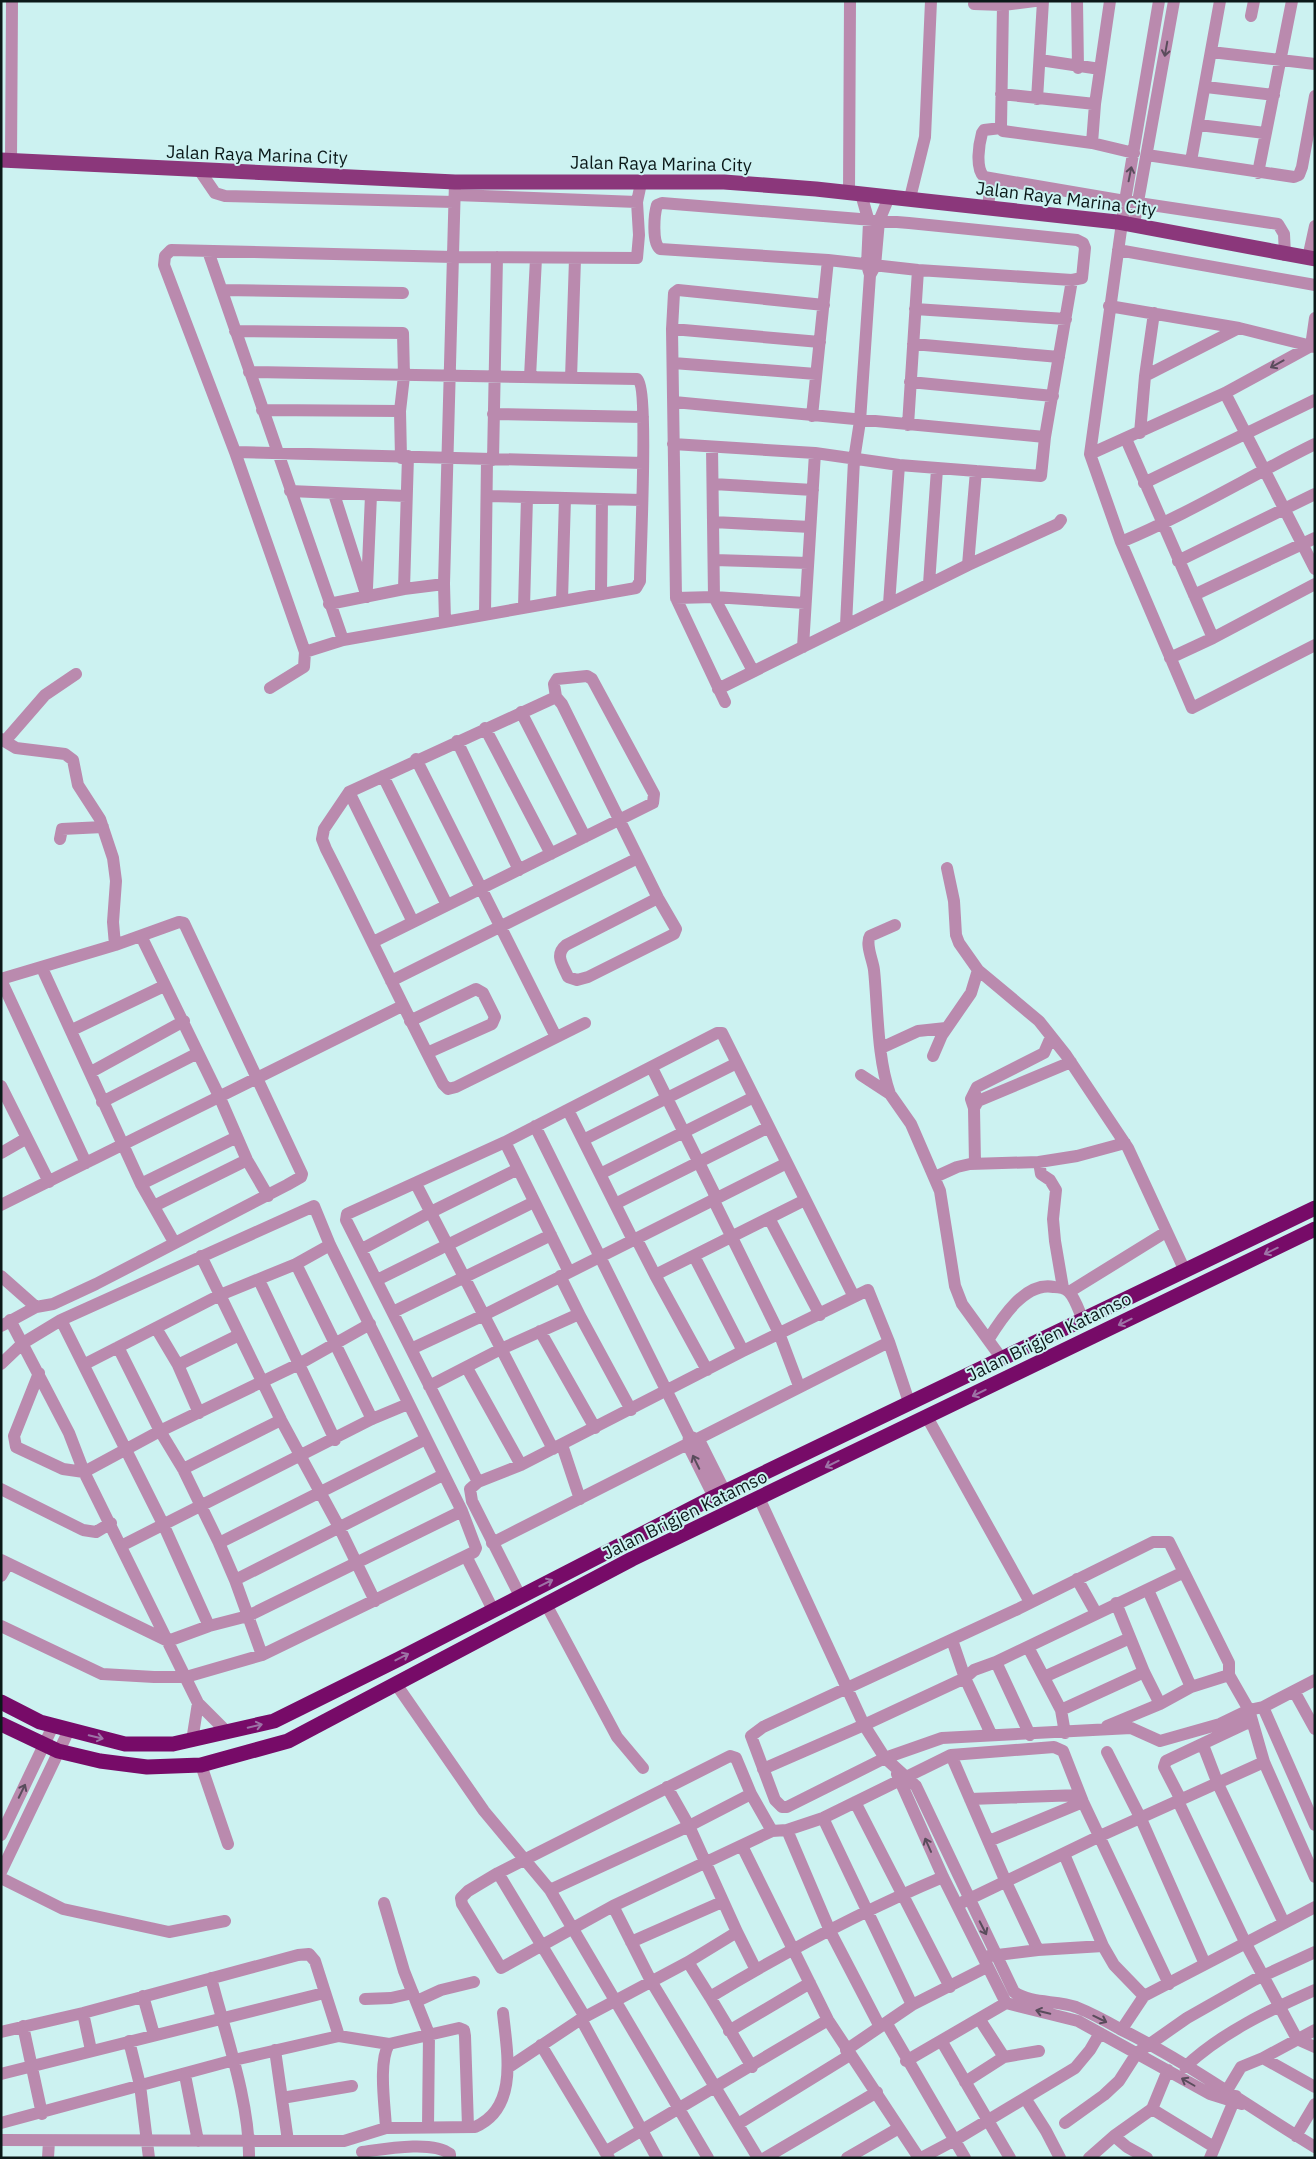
<svg xmlns="http://www.w3.org/2000/svg" width="1316" height="2159" font-family="'IBM Plex Sans',sans-serif">
	<style>
		.lines { fill: none; stroke-linecap: round; stroke-linejoin: round }
		.minor { stroke: #ba8aae; stroke-width: 12 }
		.major { stroke: #8b377b; stroke-width: 15 }
		.highway { stroke: #770b68; stroke-width: 15 }
		.oneway { stroke: #5a4c5c }
		.oneway2 { stroke: #9d73a6 }
		.labels { text-anchor: middle; stroke-width: 4; stroke-linejoin: round; paint-order: stroke }
		.street-label { font-size: 18px; fill: #0b1919; stroke: #ccf2f1 }
	</style>
	<rect width="100%" height="100%" fill="#ccf2f1"/>
	<g class="lines">
		<path class="minor" d="M1077 1 1078 68
			M974 4 1003 5 1035 1
			M1003 5 1001 126 1003 131 1092 143 1134 153
			M1251 16 1254 1
			M1211 52 1315 64
			M1040 60 1100 69
			M1206 87 1274 95
			M1001 94 1095 104
			M1037 99 1043 1
			M1199 125 1265 133
			M1001 128 984 130 982 133C979 144 975 168 984 177L1125 201 1278 224 1284 234 1285 255
			M1092 143 1095 104 1110 1
			M1147 155 1294 177 1299 175 1302 167 1315 96
			M11 161 12 1
			M1191 161 1220 1
			M200 171 215 193 225 196 454 202
			M1258 173 1292 1
			M849 192 850 1
			M861 194 869 222 867 265 870 275 875 266 879 221 889 197
			M455 195 637 202 641 183
			M910 198 925 137 931 1
			M662 203 909 223 1077 240 1083 243 1085 248 1082 278 1072 280 918 270 828 260 660 249C652 243 654 215 657 205Z
			M988 208 991 179
			M1134 224 1174 1
			M1118 250 1315 285
			M208 251 343 640
			M1308 258 1315 226
			M222 290 403 293
			M1109 306 1239 328 1315 347
			M915 309 1066 319
			M1315 318 1311 346 1225 393 1090 454 1121 542 1192 708 1315 645
			M672 329 820 342
			M235 331 403 333 404 376 400 411
			M913 344 1059 357
			M673 363 816 374
			M249 372 637 379C649 386 640 556 640 581L636 588 343 640 305 652
			M1145 376 1239 328
			M530 377 536 258
			M571 378 575 259
			M910 382 1053 396
			M1225 393 1315 569
			M674 402 1045 437
			M262 410 400 411 401 458
			M493 414 643 417
			M812 416 828 260
			M908 425 918 270
			M1140 433 1145 376 1154 313
			M1126 439 1213 638
			M673 444 815 453 899 465 1041 476 1045 437 1072 280
			M712 447 714 597 753 671
			M235 452 643 463
			M1090 454 1125 201 1159 1
			M493 460 497 257
			M1144 483 1315 400
			M713 484 813 490
			M290 491 406 496
			M334 494 367 597
			M487 496 642 500
			M713 522 810 527
			M1121 542C1188 514 1250 476 1315 444
			M714 560 808 563
			M1178 561 1315 494
			M968 565 976 471
			M929 584 937 469
			M367 588 371 495
			M404 589 408 456
			M601 594 602 499
			M1194 595 1315 538
			M676 598 714 597 805 603
			M562 600 565 498
			M329 604 404 589 444 584
			M889 604 899 465
			M524 607 527 497
			M485 614 487 460
			M445 621 444 584 455 182
			M846 625 854 460 860 421 870 275
			M803 647 815 453
			M1170 658 1213 638 1315 584
			M270 688 304 667 305 652 235 452 164 265 165 256 171 250 453 257 637 258 639 235 637 202
			M718 689 968 565 1058 524 1061 520
			M725 702 676 598 672 329 674 293 678 290 824 305
			M521 712 585 837
			M485 728 551 854
			M1 739 16 748 65 754 73 760 78 785 100 819 113 858 116 881 113 922 115 945
			M5 741 45 695 76 674
			M457 741 519 870
			M416 759 556 1037
			M383 776 447 905
			M349 792 413 922
			M60 839 62 829 103 827
			M947 868 954 901 956 935 959 943 978 970 1039 1021 1066 1055 1128 1148 1185 1271
			M141 936 220 1098 247 1160 268 1196
			M373 942 653 803 654 794 592 679 587 676 557 679 554 684 556 697
			M42 968 141 1184 174 1242
			M1 979 115 945 179 922 184 923 302 1174 301 1177 287 1185 96 1284 53 1304 36 1307 1 1326
			M1 980 86 1163
			M391 981 638 858
			M410 1021 476 989 483 993 495 1017 492 1024 427 1053
			M585 1023 456 1087 448 1089 443 1084C402 1006 366 927 326 849L322 839 324 829 349 792 556 697 562 704 658 898 676 929 674 934 588 977 577 980 568 977C563 965 554 955 566 945L658 898
			M72 1030 164 986
			M881 1048 918 1031 946 1028
			M933 1056 942 1035 971 993 978 970
			M652 1068 716 1197
			M91 1072 184 1021
			M861 1075 890 1094 911 1124 940 1191 955 1286 962 1304 1002 1359
			M1 1086 49 1182
			M890 1094C877 1058 878 1009 874 970 873 961 865 944 870 936L895 925
			M102 1102 198 1053
			M974 1108 971 1099 977 1087 1044 1053 1051 1037
			M568 1110 633 1240
			M535 1126 689 1436
			M583 1140 737 1063
			M505 1142 569 1272
			M1 1153 27 1138
			M1039 1162 1041 1174 1050 1180 1056 1190 1053 1219 1055 1241 1063 1288
			M975 1164 974 1108 978 1101 1071 1062
			M600 1174 754 1097
			M935 1177 957 1167 970 1164 1039 1162 1077 1156 1125 1143
			M141 1184 237 1137
			M416 1184 553 1449
			M713 1199 779 1333 799 1386
			M615 1204 769 1127
			M1 1205 402 1006
			M154 1206 247 1160
			M769 1218 820 1315
			M636 1238 655 1275 805 1200
			M362 1249 431 1212 518 1169
			M201 1256 281 1420 339 1527 375 1601
			M694 1256 743 1351
			M296 1264 372 1419
			M655 1275 707 1370
			M1 1276 36 1307
			M259 1280 335 1440
			M377 1280 534 1202
			M1069 1292 1166 1232
			M393 1312 551 1235
			M579 1314 631 1410
			M10 1320 69 1433 84 1472 198 1703 227 1732
			M61 1320 164 1526 209 1626
			M156 1328 178 1365 199 1413
			M540 1331 595 1428
			M988 1340C1001 1319 1025 1281 1054 1287 1059 1287 1065 1288 1069 1292 1075 1298 1079 1311 1083 1320
			M118 1347 160 1431 183 1469 219 1543 235 1580 262 1655
			M411 1349 484 1315 787 1163
			M1 1364 23 1343 61 1320 314 1206 330 1245 462 1511 476 1548 474 1552 262 1655 186 1677H154L102 1674 1 1626
			M85 1364 220 1295 296 1264 330 1245
			M178 1365 239 1335
			M467 1368 521 1465
			M39 1373 14 1436 16 1447 63 1469 84 1472 160 1431 299 1364 370 1324
			M429 1386 501 1349 579 1314 560 1276
			M927 1417 1030 1602
			M562 1445 580 1499
			M183 1469 281 1420
			M478 1482 346 1220 347 1214 505 1142 717 1033H722L854 1297
			M1 1489 83 1530 96 1532 111 1523
			M714 1497 688 1445 689 1436 699 1440 725 1492
			M760 1500 864 1725 885 1758 916 1786 1014 1992C1031 2004 1056 2000 1076 2007 1091 2013 1106 2021 1120 2029 1188 2062 1250 2108 1315 2147
			M219 1543 426 1439
			M492 1543 889 1342
			M121 1546 372 1419 408 1404
			M466 1556 493 1610
			M1 1560 168 1641 209 1626 248 1616 462 1511
			M1 1576 8 1564
			M1077 1579 1096 1613
			M235 1580 443 1475
			M1148 1590 1191 1687
			M520 1596 472 1501 470 1489 478 1482 521 1465 743 1351 868 1290 889 1342 909 1402
			M1116 1603 1144 1672 1160 1704
			M547 1606 617 1737 643 1768
			M952 1640 965 1678 991 1734
			M1028 1647 1061 1710 1065 1733
			M996 1662 1030 1735
			M1044 1677 1130 1638
			M1315 1680 1263 1707 1249 1710 1229 1675V1663L1169 1542H1153L1018 1609 763 1727 751 1736 775 1800 782 1807H787L885 1758 942 1738 1131 1728 1160 1741 1220 1724 1249 1710 1264 1762 1315 1877
			M396 1684 484 1811 550 1890 708 2158
			M1294 1691 1315 1729
			M1263 1707 1315 1825
			M1061 1710 1144 1672
			M1107 1726 1160 1704 1191 1687 1229 1675
			M192 1741 198 1703
			M1203 1745 1218 1784 1284 1923
			M1107 1752 1141 1819 1205 1964
			M951 1755 1006 1882 1038 1950
			M201 1765 228 1844
			M763 1769 864 1725 965 1678 974 1670 996 1662 1184 1572
			M897 1774 943 1877 1006 2003 1078 2021 1210 2094 1242 2104
			M970 1799 1080 1795
			M1181 1800 1164 1767 1166 1761 1251 1721
			M1178 1801 1246 1944 1297 2039 1315 2047
			M855 1802 950 1987
			M823 1818 912 2005
			M787 1830 830 1931 880 2027
			M772 1831 751 1794 736 1758 730 1756 498 1873 468 1891 461 1898 462 1904 501 1968 613 1906 772 1831 787 1830 823 1818 951 1755 1054 1747 1063 1751 1083 1802 1169 1984
			M1 1835 53 1726
			M989 1841 1083 1802
			M742 1846 828 2020 919 2158
			M1064 1854 1103 1946 1114 1965 1144 1996
			M1 1872 69 1730
			M498 1873 585 2017
			M1 1878 63 1909 169 1932 225 1921
			M550 1890 689 1826 751 1794
			M963 1902 1100 1836 1264 1762
			M384 1903 404 1971 429 2034 428 2127
			M613 1906 651 1981 758 2158
			M737 1932 756 1970
			M631 1942 722 1902
			M989 1956 1038 1950 1103 1946
			M688 1962 710 1997C785 1952 862 1911 943 1877
			M211 1978C225 2033 250 2102 249 2158
			M143 1996 154 2035
			M710 1997 752 2067
			M365 1999 391 1998 413 1993
			M417 2001 441 1990 474 1982
			M83 2013 91 2050
			M581 2019 657 2158
			M887 2024 965 2158
			M23 2026 42 2114
			M1122 2029 1144 1996 1315 1907
			M729 2031 810 1983
			M1 2032 83 2013 298 1955 309 1954 315 1961 339 2036
			M129 2041 140 2085 149 2158
			M942 2042 1010 2158
			M541 2045 609 2158
			M275 2050 288 2141
			M846 2050 912 2005 987 1967
			M1004 2057 1039 2051
			M1263 2058 1315 2087
			M906 2061 1006 2003
			M509 2067 581 2019 688 1962 737 1932 689 1826 667 1787
			M1185 2067C1222 2032 1270 2010 1315 1990
			M1 2074 324 1993
			M185 2075 198 2141
			M965 2082 1004 2057 980 2020
			M1223 2097 1241 2067 1263 2058 1315 2030
			M282 2098 352 2086
			M1025 2098 1046 2131 1060 2158
			M1152 2109 1214 2147
			M1 2123 234 2060 339 2036 389 2044
			M1065 2123 1104 2095 1119 2081 1137 2053 1187 2018 1254 1980 1315 1952
			M738 2124 850 2055
			M386 2128C385 2106 378 2062 389 2044L459 2028 464 2030 465 2036 468 2127
			M1114 2136 1127 2147 1147 2158
			M1296 2136 1315 2104
			M1 2140 344 2141 386 2128 475 2127C519 2108 507 2052 503 2013
			M362 2152C384 2149 433 2140 450 2154V2158
			M605 2152 828 2020
			M48 2158 49 2141
			M765 2158 877 2092
			M847 2158 899 2128
			M921 2158 955 2140 1075 2068 1090 2050 1100 2033
			M1089 2158 1114 2136 1152 2109 1168 2070
			M1210 2158 1236 2096"/>
		<path class="major" d="M1 160 455 182H724L816 189 1117 222 1315 259"/>
		<path class="highway" d="M1 1702 40 1722 125 1744H173L274 1721 399 1659 714 1497 1315 1208
			M1 1724 58 1751 100 1761 147 1767 201 1765 288 1741 632 1559 1315 1229"/>
	</g>
	<defs><path id="oneway-shaft" d="M-6 0H5M1.5-3L5.5 0L1.5 3" fill="none" stroke-width="1.6" stroke-linecap="round" stroke-linejoin="round" transform="scale(1.25)"/></defs>
	<g class="oneway">
		<use href="#oneway-shaft" transform="translate(1166 49) rotate(100)"/>
		<use href="#oneway-shaft" transform="translate(1130 174) rotate(-79)"/>
		<use href="#oneway-shaft" transform="translate(1277 364) rotate(151)"/>
		<use href="#oneway-shaft" transform="translate(696 1462) rotate(-116)"/>
		<use href="#oneway-shaft" transform="translate(22 1791) rotate(-64)"/>
		<use href="#oneway-shaft" transform="translate(928 1845) rotate(-114)"/>
		<use href="#oneway-shaft" transform="translate(983 1928) rotate(63)"/>
		<use href="#oneway-shaft" transform="translate(1043 2012) rotate(-167)"/>
		<use href="#oneway-shaft" transform="translate(1100 2019) rotate(26)"/>
		<use href="#oneway-shaft" transform="translate(1188 2082) rotate(-150)"/>
	</g>
	<g class="oneway2">
		<use href="#oneway-shaft" transform="translate(1271 1251) rotate(154)"/>
		<use href="#oneway-shaft" transform="translate(1125 1322) rotate(154)"/>
		<use href="#oneway-shaft" transform="translate(979 1393) rotate(154)"/>
		<use href="#oneway-shaft" transform="translate(832 1464) rotate(154)"/>
		<use href="#oneway-shaft" transform="translate(546 1583) rotate(-26)"/>
		<use href="#oneway-shaft" transform="translate(402 1657) rotate(-27)"/>
		<use href="#oneway-shaft" transform="translate(255 1726) rotate(-14)"/>
		<use href="#oneway-shaft" transform="translate(96 1737) rotate(14)"/>
	</g>
	<g class="labels">
		<g class="street-label">
			<text transform="translate(257 155) rotate(2)" y="6">Jalan Raya Marina City</text>
			<text transform="translate(661 164) rotate(1)" y="6">Jalan Raya Marina City</text>
			<text transform="translate(1066 199) rotate(7)" y="6">Jalan Raya Marina City</text>
			<text transform="translate(1049 1337) rotate(-26)" y="6">Jalan Brigjen Katamso</text>
			<text transform="translate(685 1515) rotate(-26)" y="6">Jalan Brigjen Katamso</text>
		</g>
	</g>
	<rect width="1316" height="2159" fill="none" stroke="#0b1919" stroke-width="5"/>
</svg>
